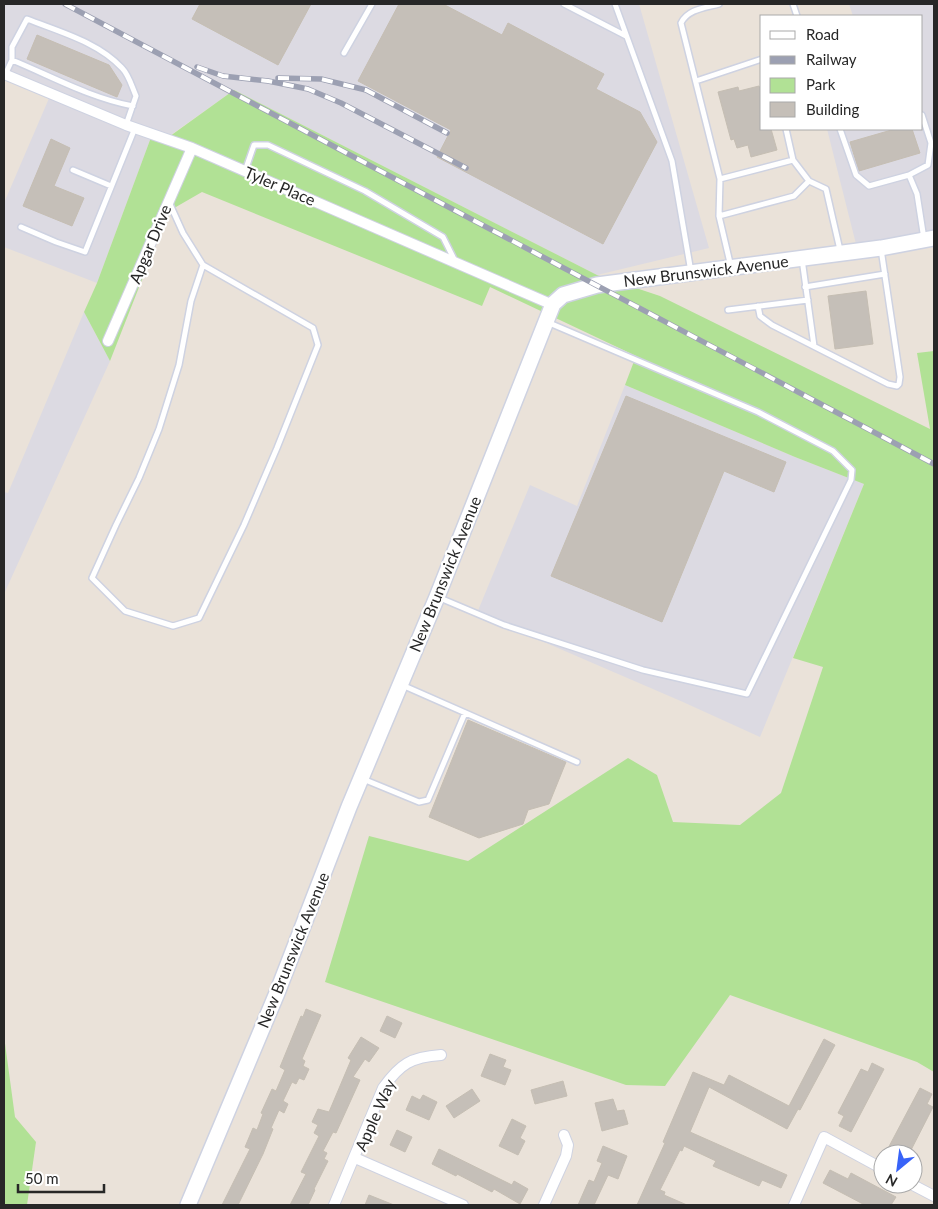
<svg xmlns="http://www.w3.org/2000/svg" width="938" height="1209" font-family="Lato,sans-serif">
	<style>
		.industrial { fill: #dcdae2 }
		.green { fill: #b1e195 }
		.building { fill: #c5bfb8; stroke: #c5beb3 }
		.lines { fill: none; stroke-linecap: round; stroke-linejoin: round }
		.lane-casing { stroke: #ced2e1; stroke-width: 8 }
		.street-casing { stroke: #ced2e1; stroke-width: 12 }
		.secondary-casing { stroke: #ced2e1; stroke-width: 18 }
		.lane { stroke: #fff; stroke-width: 5 }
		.street { stroke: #fff; stroke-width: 10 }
		.secondary { stroke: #fff; stroke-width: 15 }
		.rail-casing { stroke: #9ca0b2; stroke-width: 5.5 }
		.rail { stroke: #fff; stroke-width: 4; stroke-dasharray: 11; stroke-linecap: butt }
		.labels { text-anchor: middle; stroke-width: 4.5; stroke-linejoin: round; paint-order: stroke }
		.street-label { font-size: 16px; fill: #272727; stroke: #fff }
	</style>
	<rect width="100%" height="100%" fill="#eae2d9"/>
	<path class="industrial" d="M4 4H639L709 248 597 275 234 90 165 139 153 132 97 283 4 247V203L50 96 4 76Z
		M849 4H934V237L857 248 827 129H922V16H853Z
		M84 312 110 361 4 594V492L8 493Z
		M625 385 795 457 864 484 760 737 683 702 477 613 530 485 577 506Z"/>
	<path class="green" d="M234 90 597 275 660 296 930 429 917 353 934 351V1072L917 1062 730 995 665 1086 626 1085 325 982 369 836 468 861 628 758 657 775 673 822 740 825 781 793 823 667 793 658 864 484 795 457 625 385 636 356 490 287 482 306 202 192 169 211 110 361 84 312 97 283 153 132 166 139Z
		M4 1036 15 1117 36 1142 27 1205H4Z"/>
	<path class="building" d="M200 4H311L278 65 192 19Z
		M399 4H443L502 35 508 23 604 74 596 89 640 112 657 142 603 244 437 157 451 130 358 81Z
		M37 35 109 65 122 85 117 97 27 59Z
		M759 86 762 94V129H771L777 150 751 157 748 145 737 148 734 139 731 140 718 92 738 87 739 91Z
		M895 129H912L920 153 859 171 850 142Z
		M51 139 70 148 54 186 84 198 72 226 23 206Z
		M866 291 873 344 835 349 828 296Z
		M626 396 786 462 774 492 724 471 662 622 551 576Z
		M468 720 566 762 549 804 528 810 523 824 479 838 429 817Z
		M306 1009 321 1015 302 1059 305 1061 303 1066 309 1069 304 1080 299 1078 296 1084 292 1082 283 1101 288 1104 284 1113 279 1110 271 1128 273 1129 263 1154 238 1205H222L250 1149 245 1147 253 1128 257 1130 263 1114 261 1113 272 1089 276 1091 285 1070 280 1067 301 1016 303 1017Z
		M387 1016 402 1023 395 1038 380 1031Z
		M361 1037 379 1048 369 1062 365 1059 353 1077 360 1080 336 1133 333 1132 323 1151 327 1153 324 1159 328 1161 314 1189 315 1190 308 1205H290L306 1174 301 1172 319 1136 314 1133 318 1125 312 1122 318 1109 329 1112 351 1060 348 1058Z
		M824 1039 835 1045 800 1110 798 1109 787 1129 709 1087 690 1132 787 1175 781 1188 762 1180 759 1186 713 1166 716 1161 684 1146 682 1151 680 1150 660 1190 665 1192 664 1195 687 1205H637L665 1143 663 1142 693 1072 724 1085 729 1075 789 1106Z
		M490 1054 506 1060 503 1067 511 1070 505 1085 481 1076Z
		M872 1063 884 1069 851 1132 839 1126 844 1116 838 1113 861 1069 868 1072Z
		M563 1081 567 1096 535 1104 531 1090Z
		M920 1088 932 1094 927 1104 933 1107 910 1152 903 1148 900 1154H885Z
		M472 1089 480 1101 454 1118 446 1106Z
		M423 1095 437 1102 429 1120 406 1110 412 1096 420 1100Z
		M613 1099 617 1111 624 1110 628 1124 602 1131 595 1103Z
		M512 1119 526 1126 520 1138 525 1141 518 1155 499 1146Z
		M397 1130 412 1137 405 1152 390 1145Z
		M603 1146 627 1156 618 1179 608 1175 594 1205H578L589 1180 594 1182 602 1163 597 1161Z
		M439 1149 512 1185 514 1181 528 1189 520 1204 494 1189 492 1192 457 1174 456 1176 432 1164Z
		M830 1170 848 1179 851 1173 896 1197 891 1205H865L823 1183Z
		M369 1195 394 1205H365Z"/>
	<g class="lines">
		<defs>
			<path id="lane" d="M564 4 626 36
				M615 4 672 161 691 272
				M719 4C705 8 688 9 681 23L720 179 719 216 731 267
				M793 4 797 16
				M344 53 372 4
				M12 60C51 76 90 98 133 106
				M5 75 12 60V47L27 19C60 32 98 42 122 68 129 75 132 87 136 96L126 125
				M696 81 762 59
				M786 129 793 160 809 181 826 189 840 250
				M840 129 856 175 869 186 909 175 928 165 931 143 922 115
				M73 170 111 186
				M245 171 254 145H268L365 191 443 237 455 261
				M909 175 917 194 924 239
				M720 179 793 160
				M169 202 183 233 203 265 191 301 179 365 159 429 139 478 116 525 92 578 125 611 173 626 199 618 244 525 277 448 318 345 313 328 203 265
				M719 216 794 196 809 181
				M21 227 56 242 85 252 135 128
				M802 259 814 346
				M805 287 885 274
				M758 306 760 316 772 325 888 384 897 386 899 384 900 377 881 249
				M728 310 808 300
				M440 598 504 625 643 670 747 694 851 480 852 470 833 451 758 412 547 322
				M402 685 577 762
				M363 779 419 802 428 800 465 713"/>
			<path id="street" d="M4 74 126 125 192 148 553 305
				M108 341 192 148
				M355 1158 463 1205
				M911 1184 934 1196
				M334 1205 383 1088C400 1064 411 1057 441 1055
				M544 1205 566 1156 568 1145 564 1135
				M794 1205 824 1137 883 1169"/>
			<path id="secondary" d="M188 1205 277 993 349 807 437 597 553 304 563 295 597 285 881 248 934 238"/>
		</defs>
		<use href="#lane" class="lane-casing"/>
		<use href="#street" class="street-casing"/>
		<use href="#secondary" class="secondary-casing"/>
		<use href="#lane" class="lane"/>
		<use href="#street" class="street"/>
		<use href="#secondary" class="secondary"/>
		<defs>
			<path id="rail" d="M65 4 934 464
				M197 67 223 76 268 81 308 89 341 103 466 168
				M278 78 321 79 366 90 447 133"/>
		</defs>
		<use href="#rail" class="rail-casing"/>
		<use href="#rail" class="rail"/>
	</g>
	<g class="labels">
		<g class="street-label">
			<text transform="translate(280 186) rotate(23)" y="6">Tyler Place</text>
			<text transform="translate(150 244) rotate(-67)" y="6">Apgar Drive</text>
			<text transform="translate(706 271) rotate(-7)" y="6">New Brunswick Avenue</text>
			<text transform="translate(445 574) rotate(-68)" y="6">New Brunswick Avenue</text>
			<text transform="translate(293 950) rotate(-68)" y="6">New Brunswick Avenue</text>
			<text transform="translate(375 1115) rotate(-66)" y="6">Apple Way</text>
		</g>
	</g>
	<rect width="938" height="1209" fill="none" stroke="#272727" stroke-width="10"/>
	<rect x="760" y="15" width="162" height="115" fill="#ffffff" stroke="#a9a9a9"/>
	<rect x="770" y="31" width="25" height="8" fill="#ffffff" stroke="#a9a9a9"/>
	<text x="806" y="40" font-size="15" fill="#272727">Road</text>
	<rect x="770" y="56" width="25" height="8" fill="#9ca0b2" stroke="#a9a9a9"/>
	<text x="806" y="65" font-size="15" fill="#272727">Railway</text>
	<rect x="770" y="78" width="25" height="15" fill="#b1e195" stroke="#a9a9a9"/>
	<text x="806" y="90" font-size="15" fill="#272727">Park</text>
	<rect x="770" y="102" width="25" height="15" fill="#c5bfb8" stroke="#a9a9a9"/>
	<text x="806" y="115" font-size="15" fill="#272727">Building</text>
	<g transform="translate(898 1169) rotate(209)"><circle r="24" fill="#ffffff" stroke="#a9a9a9"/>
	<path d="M0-4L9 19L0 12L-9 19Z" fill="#3863f8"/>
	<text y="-8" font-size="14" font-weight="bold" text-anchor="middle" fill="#272727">N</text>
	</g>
	<path d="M18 1184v8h86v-8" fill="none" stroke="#272727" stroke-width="2.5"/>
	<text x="25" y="1184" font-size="15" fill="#272727" stroke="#ffffff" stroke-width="4" paint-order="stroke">50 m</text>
</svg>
